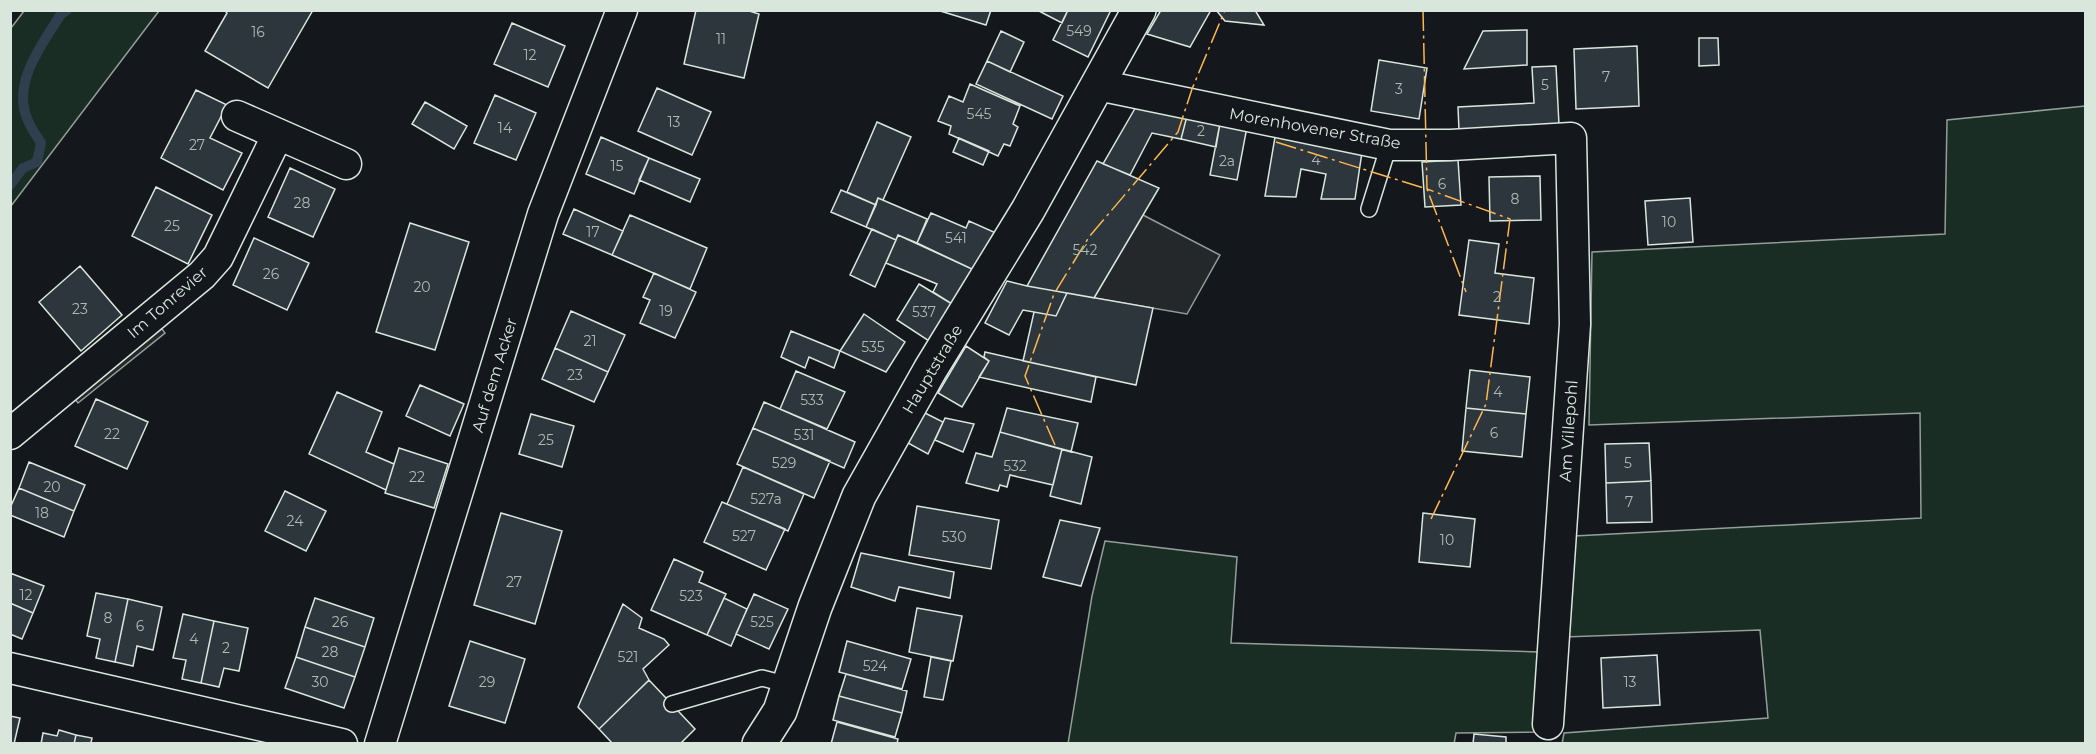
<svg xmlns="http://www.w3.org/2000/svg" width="2096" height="754" font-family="Montserrat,sans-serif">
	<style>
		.green { fill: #1a2d24; stroke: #939e99; stroke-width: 1.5 }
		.parking { fill: #24282b; stroke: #939e99; stroke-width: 1.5 }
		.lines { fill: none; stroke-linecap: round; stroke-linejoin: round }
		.stream { stroke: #2f3f4d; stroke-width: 10 }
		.building { fill: #2c363c; stroke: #d8e6dc; stroke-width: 1.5 }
		.lane-casing { stroke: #d8e6dc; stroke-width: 18 }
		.street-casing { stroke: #d8e6dc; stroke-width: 33 }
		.secondary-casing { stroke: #d8e6dc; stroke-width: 36 }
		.lane { stroke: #14181c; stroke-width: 15 }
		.street { stroke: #14181c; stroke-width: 30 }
		.secondary { stroke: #14181c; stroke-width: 33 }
		.power { stroke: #ffb74d; stroke-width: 1.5; stroke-dasharray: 21 4.5 3 4.5; stroke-linecap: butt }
		.labels { text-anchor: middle; stroke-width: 4.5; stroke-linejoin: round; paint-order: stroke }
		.number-label { font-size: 14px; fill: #adbab4 }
		.street-label { font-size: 16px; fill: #d8e6dc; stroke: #14181c }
	</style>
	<rect width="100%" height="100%" fill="#14181c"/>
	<path class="green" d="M24 11H159L11 206V28Z
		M2085 106V743L1562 744 1564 733 1768 718 1760 630 1564 637 1574 536 1921 518 1920 413 1589 425 1592 252 1945 234 1947 120Z
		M1105 541 1237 557 1231 643 1539 652 1537 732 1456 733 1454 744H1068L1092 596Z"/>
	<path class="parking" d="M1143 215 1220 255 1187 314 1094 298Z
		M159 325 165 333 78 403 72 395Z"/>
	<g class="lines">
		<path class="stream" d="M10 185 23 168 37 162 41 143C36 135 30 127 27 118 12 82 43 43 61 14L67 10"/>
	</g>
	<path class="building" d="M224 10H313L268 88 205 51 227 13Z
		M696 10H746L759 14 744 78 684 64Z
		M937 10H991L986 25Z
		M1037 10H1068L1062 23Z
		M1068 10H1111L1088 57 1053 40Z
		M1161 10H1211L1190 47 1147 34Z
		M1216 10H1255L1264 25 1225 21Z
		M512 23 565 46 548 87 494 64Z
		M1527 30V65L1464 69 1483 31Z
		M1001 31 1024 42 1010 72 987 61Z
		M1699 38H1718L1719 65 1699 66Z
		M1637 46 1639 106 1576 109 1574 49Z
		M1379 60 1427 68 1419 119 1371 111Z
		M987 61 1063 96 1052 119 976 84Z
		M1556 66 1559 125 1459 131 1458 107 1534 103 1532 67Z
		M970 84 1020 106 1013 124 1018 127 1010 146 1004 144 998 156 949 134 951 126 938 121 949 96 963 102Z
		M657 88 711 112 692 155 638 131Z
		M196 90 227 105 210 138 242 153 223 190 161 158Z
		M495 95 536 113 516 160 474 143Z
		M425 102 467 126 454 149 412 124Z
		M1137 105 1187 116 1181 139 1152 133 1130 175 1103 164Z
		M1187 116 1220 123 1216 147 1181 139Z
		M877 122 911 137 883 200 878 198 876 205 847 192Z
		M1220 123 1247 127 1237 180 1210 175Z
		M601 137 649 158 634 194 586 174Z
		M1275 137 1362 152 1355 199H1321L1326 174 1301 169 1296 197 1265 196Z
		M959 138 989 151 983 165 953 152Z
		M649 158 700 179 690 202 639 180Z
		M1458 160 1461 205 1425 207 1422 162Z
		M1097 161 1159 188 1094 298 1027 286Z
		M290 168 335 189 313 237 268 217Z
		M1540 176 1541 220 1490 221 1489 177Z
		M156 187 212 215 188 264 132 236Z
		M841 190 876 205 866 227 831 212Z
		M878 198 927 219 917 243 898 235 896 240 866 227Z
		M1690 198 1693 242 1648 245 1645 201Z
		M574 209 623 231 612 255 563 234Z
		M931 213 966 228 969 221 996 233 974 270 917 243Z
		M630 215 707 248 690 289 612 255Z
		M410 223 469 242 435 350 376 332Z
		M872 229 896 240 875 287 850 275Z
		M898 235 974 270 952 304 933 292 937 284 886 263Z
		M254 238 309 263 287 310 233 285Z
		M1469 240 1499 244 1495 273 1534 278 1529 324 1459 315Z
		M80 266 122 315 81 351 39 302Z
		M654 273 696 292 675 338 640 323 650 300 643 297Z
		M1007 281 1027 286 1067 293 1056 316 1023 310 1009 335 985 323Z
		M919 284 952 304 929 341 897 320Z
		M1067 293 1153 308 1136 385 1023 361 1034 312 1056 316Z
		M571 311 625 335 608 372 555 348Z
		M864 314 905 342 886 372 840 351Z
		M791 331 840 351 834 368 809 357 805 368 781 357Z
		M966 346 989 361 962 407 938 393Z
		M555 348 608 372 594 402 542 379Z
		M985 352 1096 377 1091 402 979 377 989 361 984 357Z
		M1470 370 1530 377 1526 414 1466 408Z
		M796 371 845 392 827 429 780 409Z
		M420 385 464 404 450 436 406 416Z
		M337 392 382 412 366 452 394 464 386 490 309 454Z
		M96 399 148 422 127 469 75 446Z
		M764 402 855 442 844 468 753 428Z
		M1007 408 1078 423 1071 452 1000 432Z
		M1466 408 1526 414 1522 457 1462 451Z
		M923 412 943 422 928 454 908 443Z
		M531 414 574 426 562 467 519 454Z
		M945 418 974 424 963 452 935 440Z
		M753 428 830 461 814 498 737 464Z
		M1000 432 1062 449 1053 485 1010 475 1007 487 1000 485 998 491 966 483 976 453 992 457Z
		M1649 443 1651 481 1606 483 1605 444Z
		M399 448 448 464 434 508 385 493Z
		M1062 449 1092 457 1081 504 1050 496Z
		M29 462 85 485 74 511 19 488Z
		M743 467 804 494 788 531 727 504Z
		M1651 481 1652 522 1607 523 1606 483Z
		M19 488 74 511 64 537 10 515V508Z
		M285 491 326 511 306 551 265 531Z
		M722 502 785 529 766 570 704 542Z
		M917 506 999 520 991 569 909 555Z
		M501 513 562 531 535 624 474 605Z
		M1423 513 1475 519 1470 567 1419 562Z
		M1060 520 1100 528 1081 586 1043 577Z
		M861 553 954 572 950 598 899 587 895 601 851 587Z
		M674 559 703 572 699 582 726 594 707 635 651 610Z
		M10 573 44 586 33 613 10 603Z
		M96 593 128 599 115 662 96 658 100 639 87 636Z
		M754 594 788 609 769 649 736 634Z
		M315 598 374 618 365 647 305 627Z
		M724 598 747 609 731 646 707 635Z
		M128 599 162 607 153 650 137 646 133 666 115 662Z
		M10 603 33 613 22 639 10 634Z
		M623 604 642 618 639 628 664 639 669 645 643 669 649 680 599 729 578 707Z
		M917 608 962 616 953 661 909 652Z
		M183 614 214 621 201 683 182 679 186 660 173 658Z
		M214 621 248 628 239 671 224 668 219 687 201 683Z
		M305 627 365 647 355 677 296 657Z
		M470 641 525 659 505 723 449 706Z
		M847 641 911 659 902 689 839 672Z
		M1657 655 1660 705 1603 708 1601 658Z
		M296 657 355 677 344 708 285 688Z
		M931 657 951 661 943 700 924 697Z
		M846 674 907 691 902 713 839 696Z
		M649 680 695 729 680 744H613L599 729Z
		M839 696 902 713 895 737 833 720Z
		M10 716 20 718 14 744H10Z
		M837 722 898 739 897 744H831Z
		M59 730 76 735 74 744H41L43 733 57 736Z
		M1474 734 1506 737V744H1473Z
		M76 735 92 738 91 743 94 744H74Z"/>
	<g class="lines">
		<defs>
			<path id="lane" d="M1369 209 1389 145
				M672 704 762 678 789 685"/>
			<path id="street" d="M1098 85 1389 145H1451L1571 138 1575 324 1548 724
				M237 116 346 164
				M10 434 202 275 218 257 278 134
				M10 668 342 744
				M380 744 543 214 622 10"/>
			<path id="secondary" d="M759 744 780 711 815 607 859 496 930 370 1028 210 1139 10"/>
		</defs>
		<use href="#lane" class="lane-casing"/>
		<use href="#street" class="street-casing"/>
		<use href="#secondary" class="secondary-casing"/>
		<use href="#lane" class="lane"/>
		<use href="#street" class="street"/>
		<use href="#secondary" class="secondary"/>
		<path class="power" d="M1423 10 1427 189 1510 219 1486 404 1431 519
			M1276 142 1427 189 1466 292
			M1055 445 1025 376 1054 294 1089 237 1178 132 1192 89 1225 10"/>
	</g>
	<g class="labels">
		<g class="number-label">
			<text x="1079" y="36">549</text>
			<text x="258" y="37">16</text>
			<text x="721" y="44">11</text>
			<text x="530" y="60">12</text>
			<text x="1606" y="82">7</text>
			<text x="1545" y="90">5</text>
			<text x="1399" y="94">3</text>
			<text x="979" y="119">545</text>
			<text x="674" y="127">13</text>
			<text x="505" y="133">14</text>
			<text x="1201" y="136">2</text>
			<text x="197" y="150">27</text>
			<text x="1316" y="165">4</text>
			<text x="1227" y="166">2a</text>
			<text x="617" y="171">15</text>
			<text x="1442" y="189">6</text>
			<text x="1515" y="204">8</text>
			<text x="302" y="208">28</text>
			<text x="1669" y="227">10</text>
			<text x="172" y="231">25</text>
			<text x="593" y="237">17</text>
			<text x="956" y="243">541</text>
			<text x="1085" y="255">542</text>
			<text x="271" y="279">26</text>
			<text x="422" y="292">20</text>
			<text x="1497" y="302">2</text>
			<text x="80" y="314">23</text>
			<text x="666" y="316">19</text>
			<text x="924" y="317">537</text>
			<text x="590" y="346">21</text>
			<text x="873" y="352">535</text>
			<text x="575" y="380">23</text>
			<text x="1498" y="397">4</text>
			<text x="812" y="405">533</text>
			<text x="1494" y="438">6</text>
			<text x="112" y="439">22</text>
			<text x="804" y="440">531</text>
			<text x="546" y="445">25</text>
			<text x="784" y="468">529</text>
			<text x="1628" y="468">5</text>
			<text x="1015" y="471">532</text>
			<text x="417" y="482">22</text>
			<text x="52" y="492">20</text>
			<text x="766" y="504">527a</text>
			<text x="1629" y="507">7</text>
			<text x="42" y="518">18</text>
			<text x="295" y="526">24</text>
			<text x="744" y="541">527</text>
			<text x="954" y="542">530</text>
			<text x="1447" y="545">10</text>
			<text x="514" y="587">27</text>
			<text x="26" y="600">12</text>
			<text x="691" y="601">523</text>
			<text x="108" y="623">8</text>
			<text x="340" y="627">26</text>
			<text x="762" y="627">525</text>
			<text x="140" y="631">6</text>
			<text x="194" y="644">4</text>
			<text x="226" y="653">2</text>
			<text x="330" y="657">28</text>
			<text x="628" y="662">521</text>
			<text x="875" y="671">524</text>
			<text x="320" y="687">30</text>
			<text x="487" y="687">29</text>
			<text x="1630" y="687">13</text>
		</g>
		<g class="street-label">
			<text transform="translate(1315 128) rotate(10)" y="6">Morenhovener Straße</text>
			<text transform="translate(167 302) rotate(-41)" y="6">Im Tonrevier</text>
			<text transform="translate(932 369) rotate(-59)" y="6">Hauptstraße</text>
			<text transform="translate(494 375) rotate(-73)" y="6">Auf dem Acker</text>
			<text transform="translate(1568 431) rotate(-86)" y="6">Am Villepohl</text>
		</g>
	</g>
	<rect width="2096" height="754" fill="none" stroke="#d8e6dc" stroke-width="24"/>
</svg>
